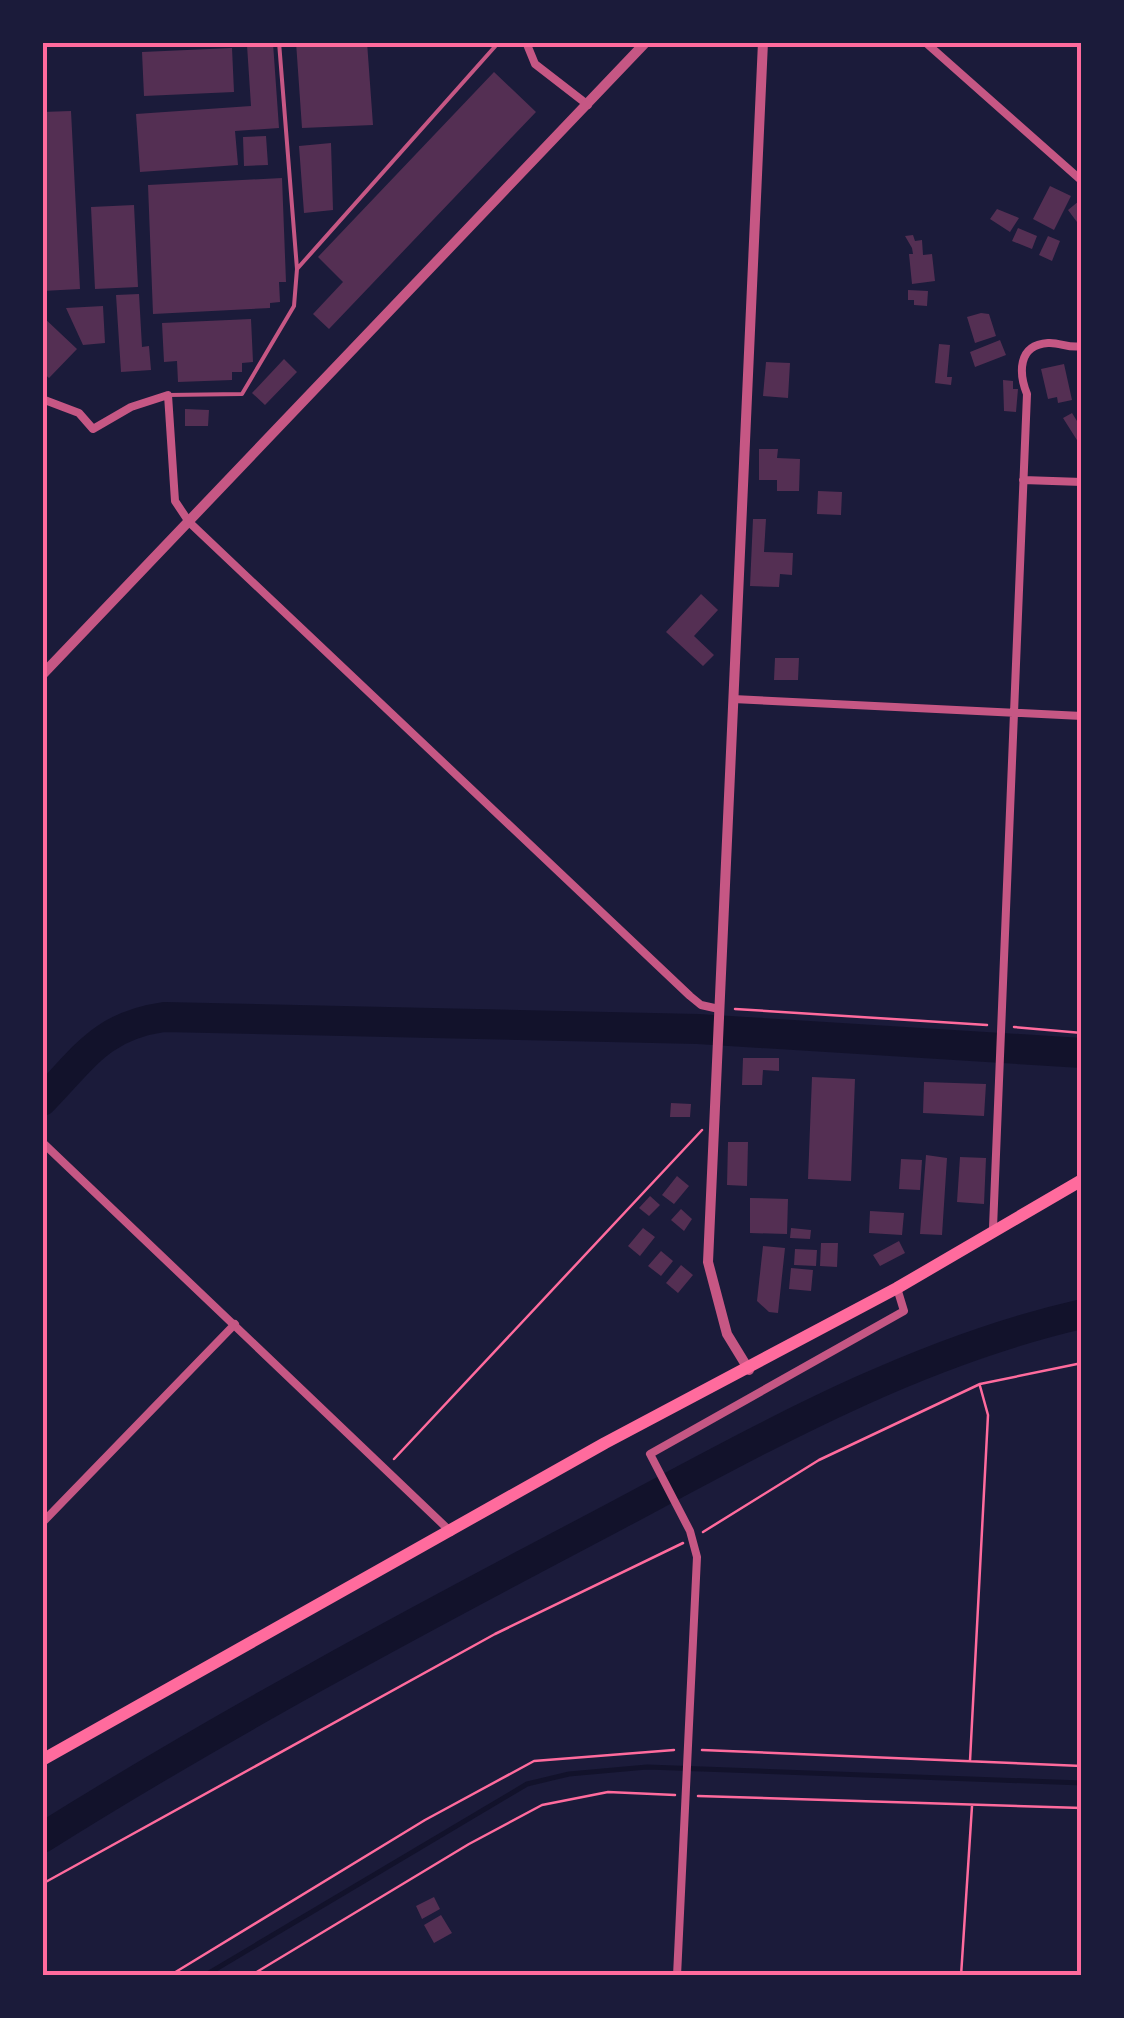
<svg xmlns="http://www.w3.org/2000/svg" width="1124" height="2018" font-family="'Exo 2',sans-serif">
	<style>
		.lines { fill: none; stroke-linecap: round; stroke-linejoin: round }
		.stream { stroke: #12122b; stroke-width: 5 }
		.river { stroke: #12122b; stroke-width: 30 }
		.building { fill: #542f53 }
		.path { stroke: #ff6b9d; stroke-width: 2.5 }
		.service { stroke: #c65784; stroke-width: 4 }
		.minor { stroke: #c65784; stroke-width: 8 }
		.tertiary { stroke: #c65784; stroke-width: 10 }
		.primary { stroke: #ff6b9d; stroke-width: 12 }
		.neatline { fill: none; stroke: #ff6b9d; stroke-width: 4 }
	</style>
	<rect width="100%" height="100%" fill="#1b1b3a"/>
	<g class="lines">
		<path class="stream" d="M204 1976 527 1784 569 1774 647 1767 1082 1783"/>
		<path class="river" d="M42 1101C84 1058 101 1026 164 1017L698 1029 1082 1053
			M42 1838C222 1725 409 1625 597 1526 754 1443 907 1354 1082 1314"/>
	</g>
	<path class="building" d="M296 42H367L373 125 302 128Z
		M273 43 279 128 235 131 238 165 140 172 136 114 251 106 247 45Z
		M232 48 234 92 144 96 142 52Z
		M494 72 536 112 329 329 313 314 343 282 318 257Z
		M71 111 80 289 42 291V112Z
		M266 136 268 165 244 166 243 137Z
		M331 143 333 210 304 213 299 146Z
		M282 178 286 282H279L280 302 270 303V308L153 314 148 185Z
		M1050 186 1071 196 1054 230 1033 219Z
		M1079 201 1082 219 1077 222 1068 210Z
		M134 205 138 287 95 289 91 207Z
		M997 209 1019 218 1010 232 990 219Z
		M1018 228 1037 236 1032 249 1012 241Z
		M913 235 915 241 922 240 923 255 932 254 935 281 912 284 909 254H913L912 248 905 236Z
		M1048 236 1060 241 1052 261 1039 255Z
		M908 290 928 291 927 306 914 305V300H908Z
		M139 294 142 347 149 346 151 370 121 372 116 295Z
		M103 306 105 343 83 345 66 308Z
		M981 313 989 314 996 336 975 343 967 317Z
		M42 316 77 349 49 378 42 372Z
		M251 319 253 362 242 363V372H232V380L178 382 177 361 164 362 162 323Z
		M1000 340 1006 355 975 367 970 352Z
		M939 344 950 345 947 377H952L951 385 935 383Z
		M284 359 297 372 265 405 252 393Z
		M766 362 790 363 788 398 763 396Z
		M1064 364 1072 400 1058 403 1057 397 1048 399 1041 369Z
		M1003 380 1013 381V389H1018L1016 412 1004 411Z
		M185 409 209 410 208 426H185Z
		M1072 413 1082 429V448L1063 418Z
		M759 449H778L777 458 800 459 799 491H777V480H759Z
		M818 491 842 492 841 515 817 514Z
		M753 519H766L764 552 793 553 792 575 780 574 779 587 750 586Z
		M701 594 718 610 694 636 714 655 703 666 666 632Z
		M775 658H799L798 680H774Z
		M743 1058H779V1071L763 1070 762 1085H742Z
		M812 1077 855 1079 851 1181 808 1179Z
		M924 1082 986 1084 984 1116 923 1113Z
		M671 1103 691 1104 690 1117H670Z
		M728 1142H748L747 1186 727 1185Z
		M926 1155 947 1158 942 1235 920 1234Z
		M960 1157 986 1158 984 1204 957 1202Z
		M901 1159 922 1160 920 1190 899 1189Z
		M677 1176 689 1186 674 1204 662 1195Z
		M650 1196 660 1205 649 1216 639 1208Z
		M750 1198 788 1199 787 1234 750 1233Z
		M681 1209 692 1219 684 1231 671 1220Z
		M870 1211 904 1213 902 1235 869 1233Z
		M643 1228 655 1237 640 1256 628 1246Z
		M791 1228 811 1230 810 1239 790 1238Z
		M899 1241 905 1253 880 1266 873 1255Z
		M821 1243H838L837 1267 820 1266Z
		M763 1246 785 1248 778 1313 769 1312 757 1301Z
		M795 1249 817 1250 816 1266 794 1265Z
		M661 1251 673 1261 661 1276 648 1266Z
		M681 1265 693 1275 678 1293 666 1283Z
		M791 1268 813 1270 811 1291 789 1289Z
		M434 1897 440 1909 422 1919 416 1906Z
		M441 1915 452 1933 434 1943 424 1925Z"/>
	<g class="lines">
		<path class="path" d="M735 1009 987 1025
			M1014 1027 1082 1033
			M394 1459 702 1130
			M703 1532 819 1460 980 1384 1082 1363
			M702 1750 1082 1766
			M970 1761 988 1415 980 1386
			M698 1796 1082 1808
			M42 1884 495 1634 683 1543
			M169 1976 425 1820 534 1761 674 1750
			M250 1976 469 1844 542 1805 608 1792 675 1795
			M961 1976 972 1806"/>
		<path class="service" d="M297 269 499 42
			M168 395 242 394 294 306 297 269 279 42"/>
		<path class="minor" d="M526 42 535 64 588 105
			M925 42 1082 181
			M42 399 79 413 93 429 131 407 168 395 175 501 189 522 690 996 701 1005 719 1009
			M1023 480 1082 482
			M733 699 1082 716
			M42 1142 451 1532
			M993 1228 1027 394C1019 374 1017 345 1048 343 1060 342 1069 349 1082 346
			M42 1523 235 1324
			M677 1976 697 1557 690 1531 650 1454 904 1311 897 1288"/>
		<path class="tertiary" d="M42 675 646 42
			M749 1370 727 1334 708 1262 763 42"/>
		<path class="primary" d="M42 1760 605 1443 897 1288 1082 1180"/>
	</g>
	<rect width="1124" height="2018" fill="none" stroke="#1b1b3a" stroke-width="90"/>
	<rect x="45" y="45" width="1034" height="1928" class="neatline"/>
</svg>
